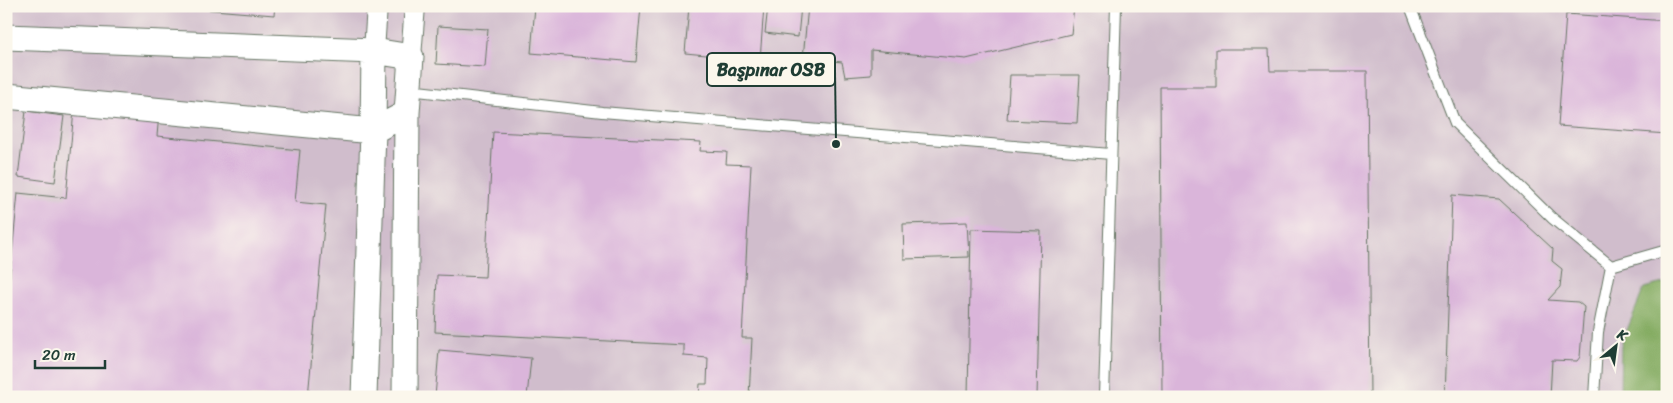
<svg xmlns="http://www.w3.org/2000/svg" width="1673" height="403" font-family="Sriracha,sans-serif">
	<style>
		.industrial { fill: #d0bdcc }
		.forest { fill: #84ac62; stroke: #52744b }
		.building { fill: #dab5da }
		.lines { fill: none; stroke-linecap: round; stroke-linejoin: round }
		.service-casing { stroke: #667664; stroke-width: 12 }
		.minor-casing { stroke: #667664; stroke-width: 22 }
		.tertiary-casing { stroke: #667664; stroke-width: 27 }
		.service { stroke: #fff; stroke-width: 10 }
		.minor { stroke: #fff; stroke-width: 20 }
		.tertiary { stroke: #fff; stroke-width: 25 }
		.leader { fill: none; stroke: #1f3d34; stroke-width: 2 }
		.callout-dot { fill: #1f3d34; stroke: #fbf7ec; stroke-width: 2 }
		.callout { fill: #fbf7ec; stroke: #1f3d34; stroke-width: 2 }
		.callout-label { font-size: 18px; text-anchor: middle; font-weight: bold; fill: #1f3d34 }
	</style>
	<rect width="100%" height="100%" fill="#fbf7ec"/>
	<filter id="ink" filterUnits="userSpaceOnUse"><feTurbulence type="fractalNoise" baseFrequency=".02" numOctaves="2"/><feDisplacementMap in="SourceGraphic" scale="10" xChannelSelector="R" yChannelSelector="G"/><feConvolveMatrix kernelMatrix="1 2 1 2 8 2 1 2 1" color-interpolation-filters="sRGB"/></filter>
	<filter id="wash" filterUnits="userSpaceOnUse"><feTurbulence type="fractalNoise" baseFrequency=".0096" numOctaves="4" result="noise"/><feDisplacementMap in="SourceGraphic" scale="20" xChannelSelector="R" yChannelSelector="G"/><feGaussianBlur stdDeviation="1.12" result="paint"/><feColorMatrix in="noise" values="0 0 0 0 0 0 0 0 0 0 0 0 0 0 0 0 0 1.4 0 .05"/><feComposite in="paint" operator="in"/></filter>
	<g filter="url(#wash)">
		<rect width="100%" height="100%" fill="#e9e1bd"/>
		<path class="industrial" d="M6 6H1667V282L1644 289 1621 345 1620 397H6Z"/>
		<path class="forest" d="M1667 282V397H1620L1621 345 1644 288Z"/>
		<g id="blocks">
			<path class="building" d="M189 6H275L274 15 189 8Z
				M535 6H641L636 62 531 53Z
				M689 6H764L760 60 685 53Z
				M768 6H801L798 37 765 33Z
				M808 6H1074L1071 34 966 59 871 50V75L845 77 842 62 803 58Z
				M1566 14 1667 21V134L1558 126Z
				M438 26 488 29 485 67 436 64Z
				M1216 49H1269L1270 71H1367L1370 397H1162L1160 87H1216Z
				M1010 75H1080L1077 123 1007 120Z
				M74 110 159 114 157 136 300 150 295 202 326 205 308 397H6V316L18 193 66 198Z
				M26 111 64 116 55 182 18 177Z
				M493 132 701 142 700 151 727 152 726 164 751 165 742 338H752L749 397H699L700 384H707L708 358 684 356V345L435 332 437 275 485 277Z
				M1452 195 1499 199 1553 249 1552 261 1562 269 1560 287 1548 300 1578 302 1584 307 1580 357 1577 361 1552 360 1550 397H1445Z
				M967 222 969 257 904 259 903 224Z
				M971 229 1041 231 1037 397H968Z
				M439 350 531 358 527 397H435Z"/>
		</g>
	</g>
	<g filter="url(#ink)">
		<use href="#blocks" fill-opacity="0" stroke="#667664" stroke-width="1"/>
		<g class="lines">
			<defs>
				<path id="service" d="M1410 6 1455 123 1552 218 1611 266
					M409 90 602 112 1111 154
					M1611 266 1667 250
					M1104 397 1116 6
					M1594 397 1598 332 1611 266"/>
				<path id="minor" d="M374 51 377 6
					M411 57 415 6"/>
				<path id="tertiary" d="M6 37 374 51 411 57 407 113 405 397
					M6 96 373 131 407 113
					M364 397 373 131 374 51"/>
			</defs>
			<use href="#service" class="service-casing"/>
			<use href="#minor" class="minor-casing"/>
			<use href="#tertiary" class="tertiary-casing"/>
			<use href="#service" class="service"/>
			<use href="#minor" class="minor"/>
			<use href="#tertiary" class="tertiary"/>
		</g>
	</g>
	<path class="leader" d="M836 144L835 70"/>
	<circle class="callout-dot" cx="836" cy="144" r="5"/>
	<rect class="callout" x="707" y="53" width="128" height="33" rx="5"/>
	<g class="callout-label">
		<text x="771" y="76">Başpınar OSB</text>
	</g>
	<rect width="1673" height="403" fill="none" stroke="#fbf7ec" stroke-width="25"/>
	<g transform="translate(1616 346) rotate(29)" stroke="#fbf7ec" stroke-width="4" paint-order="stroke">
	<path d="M0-4L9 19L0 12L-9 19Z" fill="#1f3d34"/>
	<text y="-8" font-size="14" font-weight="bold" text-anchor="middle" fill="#1f3d34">K</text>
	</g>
	<path d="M35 360v8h70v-8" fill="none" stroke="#1f3d34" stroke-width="2.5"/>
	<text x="42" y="360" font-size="15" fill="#1f3d34" stroke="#fbf7ec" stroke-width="4" paint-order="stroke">20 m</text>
</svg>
